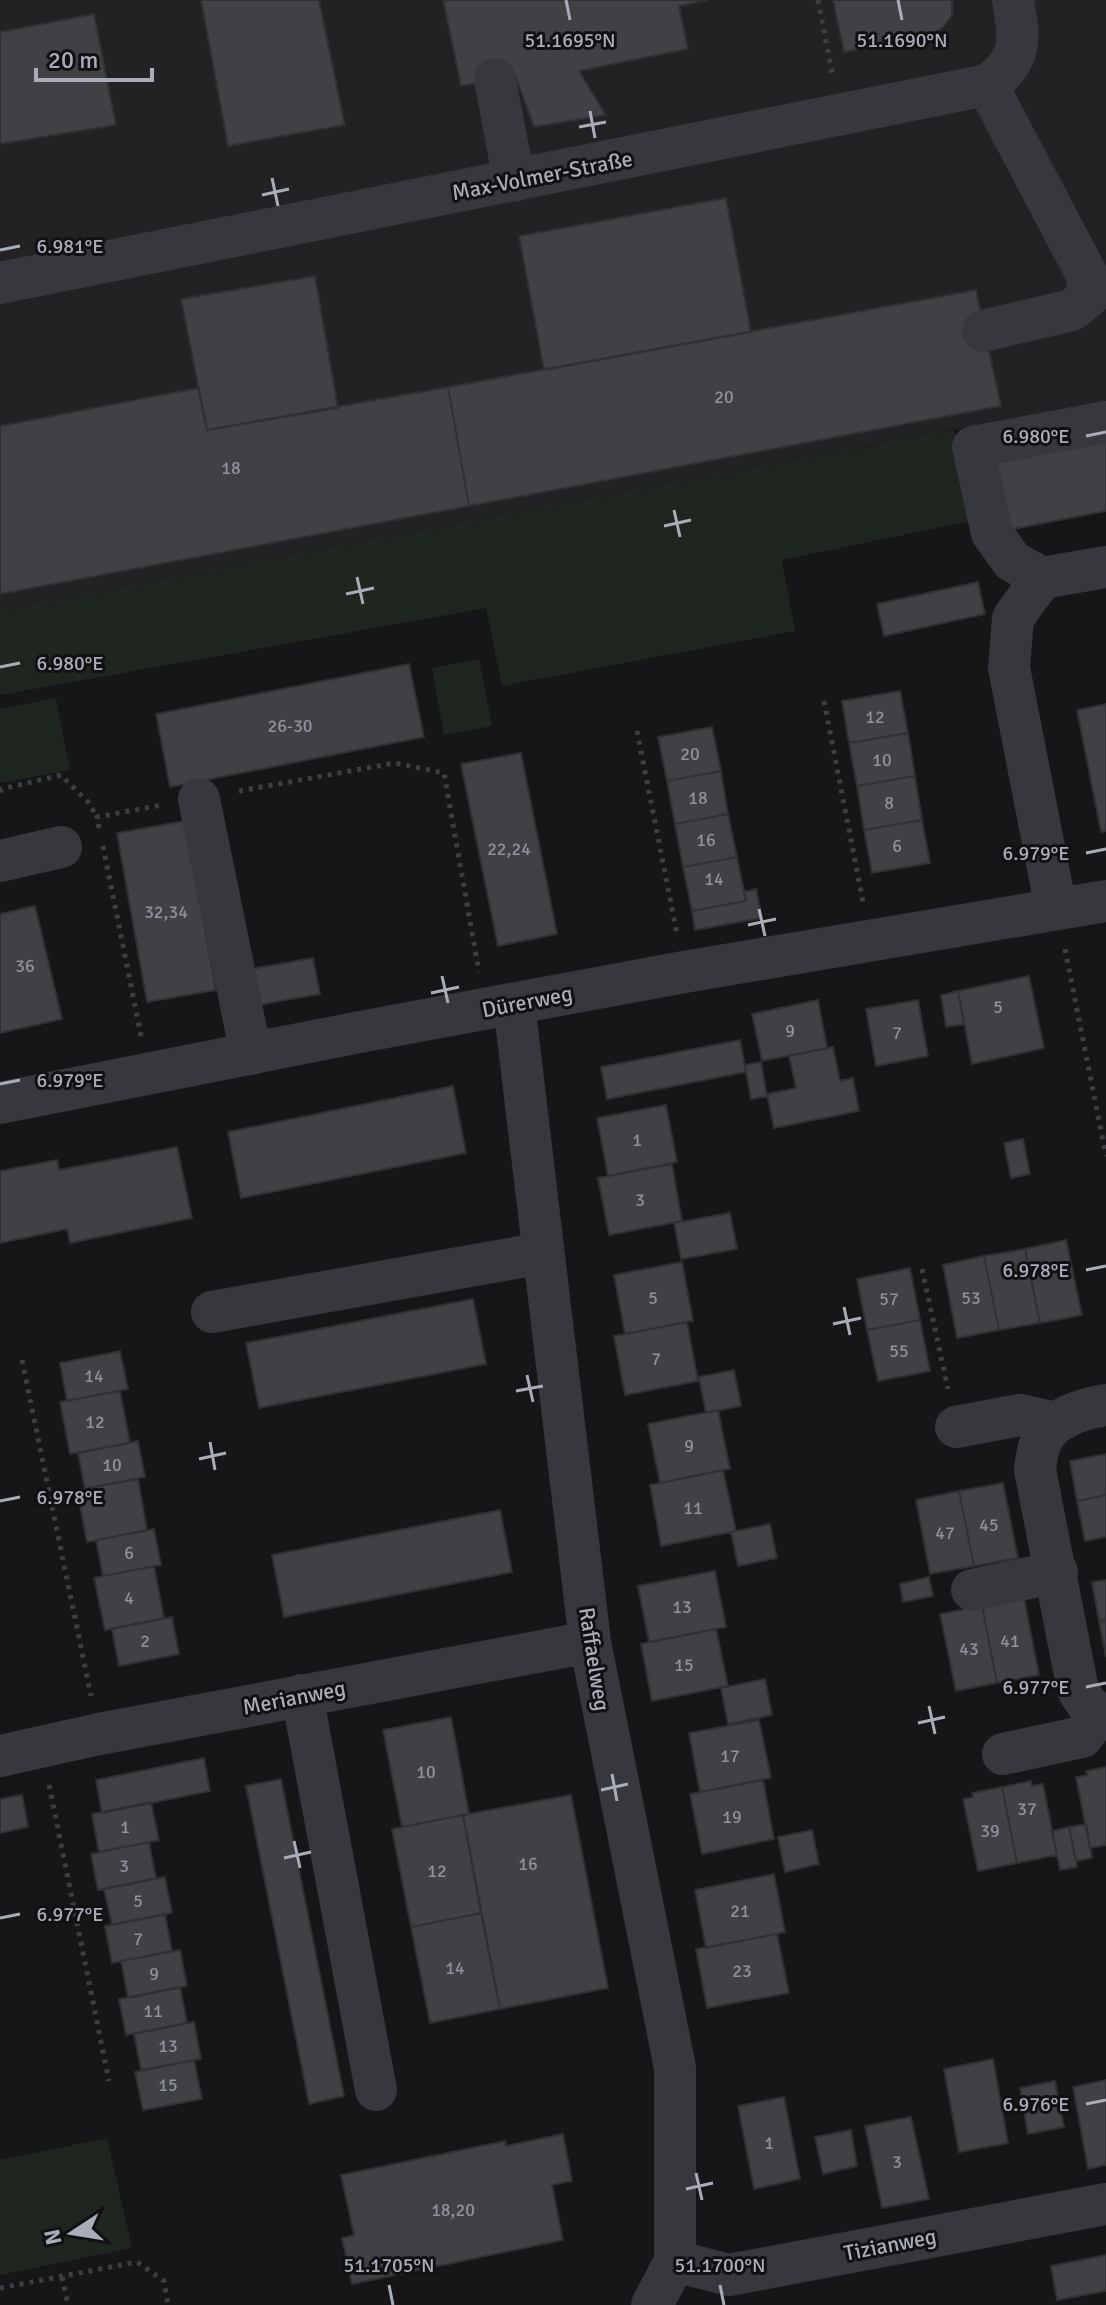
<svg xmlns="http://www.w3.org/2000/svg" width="1106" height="2305" font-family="Signika,sans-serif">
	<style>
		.built { fill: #222225 }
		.green { fill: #1e261f }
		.building { fill: #404145; stroke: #303034; stroke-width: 2 }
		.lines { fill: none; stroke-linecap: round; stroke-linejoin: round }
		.path { stroke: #3d3f44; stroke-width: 5; stroke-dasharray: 4 6; stroke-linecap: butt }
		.minor { stroke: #37383d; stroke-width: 42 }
		.ticks { fill: none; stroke: #a8adb8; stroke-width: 3 }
		.labels { text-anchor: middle; stroke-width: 6; stroke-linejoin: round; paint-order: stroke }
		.number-label { font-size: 18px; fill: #8e929b }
		.street-label { font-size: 22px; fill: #a8adb8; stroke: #111113 }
		.ticks-label { font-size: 20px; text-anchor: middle; fill: #a8adb8; stroke: #111113; stroke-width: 6; stroke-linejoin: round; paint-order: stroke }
	</style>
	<rect width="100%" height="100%" fill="#161618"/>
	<path class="built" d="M0 0H1106V401L0 611Z"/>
	<path class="green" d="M954 430 971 521 782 560 795 631 502 686 486 608 0 695V611Z
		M479 659 492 726 444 735 432 668Z
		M56 698 70 770 0 783V709Z
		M107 2138 132 2248 0 2275V2160Z"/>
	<path class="building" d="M201 0H319L345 125 228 146Z
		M443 0H708L679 6 688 49 579 71 606 115 534 127 515 75 461 86Z
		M833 0H952V16L942 28 929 36 844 52Z
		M94 14 116 125 0 144V32Z
		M726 198 751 332 544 370 519 236Z
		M315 276 338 408 207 430 181 299Z
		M976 290 1001 406 469 506 448 387Z
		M448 387 469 506 0 594V426L198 388 207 430Z
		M1106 441V511L1008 530 995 462Z
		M978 582 985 614 884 636 877 604Z
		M409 664 424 737 170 787 156 714Z
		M900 691 908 733 849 743 842 701Z
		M1106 704V831L1101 832 1077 710Z
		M712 727 721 771 667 781 658 737Z
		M908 733 915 776 857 786 849 743Z
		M521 753 557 934 498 946 461 764Z
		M721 771 728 814 675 824 667 781Z
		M915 776 922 820 864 830 857 786Z
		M728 814 737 857 683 867 675 824Z
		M922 820 930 863 872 873 864 830Z
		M185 821 216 990 147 1002 117 833Z
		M737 857 746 901 692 911 683 867Z
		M756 889 762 918 695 930 692 911 746 901 744 892Z
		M35 906 62 1019 0 1033V914Z
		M313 958 320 994 252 1006 246 970Z
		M1029 976 1044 1048 972 1064 958 991Z
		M958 991 964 1024 946 1027 941 995Z
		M818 1000 827 1048 762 1061 752 1014Z
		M918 1000 928 1056 876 1066 866 1009Z
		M740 1040 746 1072 607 1099 601 1067Z
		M833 1047 840 1081 853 1078 859 1111 774 1128 767 1094 796 1088 789 1056Z
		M761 1062 767 1096 751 1099 745 1065Z
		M453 1086 466 1153 241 1198 228 1132Z
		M666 1105 677 1162 608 1176 597 1118Z
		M1023 1139 1030 1174 1011 1178 1004 1143Z
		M177 1147 192 1218 70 1243 67 1229 0 1243V1171L57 1160 59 1170Z
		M672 1164 682 1221 609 1235 598 1178Z
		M730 1213 737 1249 681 1259 674 1223Z
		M1066 1240 1082 1315 1040 1323 1025 1249Z
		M1025 1249 1040 1323 999 1330 984 1256Z
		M984 1256 999 1330 957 1338 943 1265Z
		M682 1262 693 1321 625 1334 614 1275Z
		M910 1268 920 1320 867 1330 857 1279Z
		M473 1299 486 1364 259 1408 246 1343Z
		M920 1320 930 1371 878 1381 867 1330Z
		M687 1322 698 1381 625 1395 614 1336Z
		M120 1351 128 1389 67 1401 60 1363Z
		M734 1370 741 1406 706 1413 699 1377Z
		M120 1391 130 1443 70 1454 60 1402Z
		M718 1410 730 1469 660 1483 648 1424Z
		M138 1441 145 1477 85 1489 78 1453Z
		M1106 1454V1495L1077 1501 1070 1461Z
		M723 1470 736 1531 661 1546 650 1485Z
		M138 1479 147 1530 87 1542 77 1490Z
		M1003 1483 1018 1558 974 1566 959 1491Z
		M959 1491 974 1566 930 1574 916 1500Z
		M1106 1495V1537L1085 1541 1077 1501Z
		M500 1510 512 1572 284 1617 272 1555Z
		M770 1524 777 1558 738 1566 731 1532Z
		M154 1529 161 1565 103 1576 96 1540Z
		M154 1566 164 1618 105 1630 94 1578Z
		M715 1571 726 1627 649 1642 638 1586Z
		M929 1577 933 1596 903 1602 900 1584Z
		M1106 1580V1620L1099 1621 1092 1582Z
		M1024 1598 1039 1675 997 1683 982 1606Z
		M982 1606 997 1683 956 1691 940 1614Z
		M172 1617 179 1654 119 1666 112 1629Z
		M1106 1620V1657L1099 1621Z
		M716 1629 728 1686 652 1701 641 1644Z
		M765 1679 772 1715 728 1724 721 1688Z
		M451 1717 469 1814 402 1827 383 1730Z
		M759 1720 771 1778 700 1792 689 1733Z
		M204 1758 210 1791 102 1813 96 1780Z
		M1106 1767V1845L1090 1848 1076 1777 1087 1775 1086 1771Z
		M281 1779 344 2096 309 2104 246 1786Z
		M763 1780 774 1839 702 1854 690 1794Z
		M1031 1781 1032 1786 1043 1784 1057 1855 1017 1863 1002 1787Z
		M1002 1787 1017 1863 978 1871 963 1799 973 1797 972 1793Z
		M22 1795 28 1827 0 1833V1799Z
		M571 1795 608 1988 500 2009 463 1815Z
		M151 1802 159 1840 99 1852 92 1814Z
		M463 1815 481 1913 411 1927 392 1829Z
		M1086 1824 1092 1858 1076 1861 1069 1827Z
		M1069 1827 1077 1867 1060 1870 1052 1831Z
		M812 1830 819 1864 785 1872 778 1837Z
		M149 1842 156 1878 98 1890 91 1854Z
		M774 1874 785 1932 706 1948 695 1890Z
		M165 1877 172 1913 112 1925 104 1889Z
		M481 1913 500 2009 430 2023 411 1927Z
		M165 1914 172 1951 112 1963 105 1926Z
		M777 1934 789 1993 707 2008 696 1949Z
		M180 1950 187 1986 128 1998 121 1961Z
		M180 1987 187 2023 126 2035 119 1999Z
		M194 2022 201 2059 141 2070 134 2034Z
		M993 2059 1008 2143 959 2152 944 2069Z
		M194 2060 202 2099 143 2110 135 2072Z
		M1106 2080V2165L1088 2169 1073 2087Z
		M1055 2081 1064 2127 1028 2134 1020 2088Z
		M784 2097 800 2179 754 2189 738 2106Z
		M911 2117 929 2199 882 2208 865 2126Z
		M851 2130 857 2166 823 2174 815 2137Z
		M563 2134 572 2181 552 2185 563 2240 352 2284 342 2238 354 2235 341 2175 505 2141 506 2146Z
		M1106 2255V2291L1057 2300 1051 2266Z"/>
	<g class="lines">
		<path class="path" d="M818 0 833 78
			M824 701 863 902
			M637 731 677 934
			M239 791 395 763 444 773 479 972
			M0 792 2 789 61 775 88 802 97 817
			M99 828 97 817 162 805
			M103 846 141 1036
			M1065 949 1106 1156
			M922 1269 948 1389
			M22 1360 91 1696
			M49 1785 109 2081
			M62 2277 68 2305
			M0 2288 137 2262 164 2281 168 2305"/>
		<path class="minor" d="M495 79 514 181
			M0 283 987 85C1023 61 1020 39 1013 0
			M983 331 1072 310 1088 297 1087 275 987 85
			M1042 578 1012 561 992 533 973 447 1106 422
			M199 799 251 1054
			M0 861 61 847
			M1056 909 1009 668 1013 618 1042 578 1106 567
			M514 1004 590 1642 675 2068V2261L652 2305
			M0 1103 360 1032 684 972 1106 901
			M212 1312 543 1253
			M1106 1405C1082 1409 1050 1418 1040 1444 1037 1451 1036 1462 1035 1470L1078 1690C1085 1702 1091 1712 1106 1715
			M956 1427 1020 1415 1056 1423
			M972 1590 1057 1572
			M302 1695 376 2090
			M1003 1754 1082 1737 1099 1714
			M0 1756 99 1734 590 1642
			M675 2261 729 2275 1106 2204"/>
	</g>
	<path class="ticks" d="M566 0 570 20M898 0 902 20M590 111 595 138M579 127 606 122M272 178 278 206M262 195 289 189M0 250 20 246M1086 436 1106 432M674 510 680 537M664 526 691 520M357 577 363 604M346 594 374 588M0 667 20 663M1086 853 1106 849M759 909 765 936M748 925 776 919M442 976 448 1003M431 993 459 987M0 1084 20 1080M1086 1270 1106 1266M844 1307 850 1335M833 1324 861 1318M527 1375 533 1402M516 1391 543 1386M210 1442 215 1470M199 1459 226 1453M0 1501 20 1497M1086 1687 1106 1683M929 1706 935 1734M918 1723 945 1717M612 1774 617 1801M601 1790 628 1784M294 1841 300 1868M284 1858 311 1852M0 1918 20 1914M1086 2104 1106 2100M696 2173 702 2200M686 2189 713 2183M389 2285 393 2305M720 2285 724 2305"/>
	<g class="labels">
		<g class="number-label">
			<text x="724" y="403">20</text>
			<text x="231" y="474">18</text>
			<text x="875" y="723">12</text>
			<text x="290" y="732">26-30</text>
			<text x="690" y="760">20</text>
			<text x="882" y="766">10</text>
			<text x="698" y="804">18</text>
			<text x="889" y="809">8</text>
			<text x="706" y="846">16</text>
			<text x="897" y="852">6</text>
			<text x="509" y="855">22,24</text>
			<text x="714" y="885">14</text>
			<text x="166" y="918">32,34</text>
			<text x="25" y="972">36</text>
			<text x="998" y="1013">5</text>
			<text x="790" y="1037">9</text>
			<text x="897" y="1039">7</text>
			<text x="637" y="1146">1</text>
			<text x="640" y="1206">3</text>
			<text x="653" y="1304">5</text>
			<text x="971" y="1304">53</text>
			<text x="889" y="1305">57</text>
			<text x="899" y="1357">55</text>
			<text x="656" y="1365">7</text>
			<text x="94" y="1382">14</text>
			<text x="95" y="1428">12</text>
			<text x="689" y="1452">9</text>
			<text x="112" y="1471">10</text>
			<text x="693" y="1514">11</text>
			<text x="989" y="1531">45</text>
			<text x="945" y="1539">47</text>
			<text x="129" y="1559">6</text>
			<text x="129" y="1604">4</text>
			<text x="682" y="1613">13</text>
			<text x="145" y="1647">2</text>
			<text x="1010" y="1647">41</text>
			<text x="969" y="1655">43</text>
			<text x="684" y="1671">15</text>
			<text x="730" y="1762">17</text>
			<text x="426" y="1778">10</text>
			<text x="1027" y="1815">37</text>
			<text x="732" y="1823">19</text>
			<text x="125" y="1833">1</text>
			<text x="990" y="1837">39</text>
			<text x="528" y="1870">16</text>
			<text x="124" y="1872">3</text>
			<text x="437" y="1877">12</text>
			<text x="138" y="1907">5</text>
			<text x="740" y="1917">21</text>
			<text x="138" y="1945">7</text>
			<text x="455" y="1974">14</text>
			<text x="742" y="1977">23</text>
			<text x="154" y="1980">9</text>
			<text x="153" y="2017">11</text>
			<text x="168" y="2052">13</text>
			<text x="168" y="2091">15</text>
			<text x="769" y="2149">1</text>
			<text x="897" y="2168">3</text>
			<text x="453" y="2216">18,20</text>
		</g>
		<g class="street-label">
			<text transform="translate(542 175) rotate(-11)" y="8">Max-Volmer-Straße</text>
			<text transform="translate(527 1001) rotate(-11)" y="8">Dürerweg</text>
			<text transform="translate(595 1659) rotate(81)" y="8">Raffaelweg</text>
			<text transform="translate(294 1697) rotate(-11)" y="8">Merianweg</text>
			<text transform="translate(890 2244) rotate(-11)" y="8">Tizianweg</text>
		</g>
	</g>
	<g class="ticks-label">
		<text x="570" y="47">51.1695°N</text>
		<text x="902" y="47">51.1690°N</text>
		<text x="70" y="253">6.981°E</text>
		<text x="1036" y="443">6.980°E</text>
		<text x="70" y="670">6.980°E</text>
		<text x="1036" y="860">6.979°E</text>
		<text x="70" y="1087">6.979°E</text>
		<text x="1036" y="1277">6.978°E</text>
		<text x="70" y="1504">6.978°E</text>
		<text x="1036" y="1694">6.977°E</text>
		<text x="70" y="1921">6.977°E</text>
		<text x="1036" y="2111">6.976°E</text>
		<text x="389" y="2272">51.1705°N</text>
		<text x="720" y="2272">51.1700°N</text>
	</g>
	<g transform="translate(72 2233) rotate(258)" stroke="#111113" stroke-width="6" paint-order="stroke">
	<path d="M0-6L14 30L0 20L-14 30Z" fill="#a8adb8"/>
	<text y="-12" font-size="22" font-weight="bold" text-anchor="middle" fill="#a8adb8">N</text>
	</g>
	<path d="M36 68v12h116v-12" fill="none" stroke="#a8adb8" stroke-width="4"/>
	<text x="48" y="68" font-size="24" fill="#a8adb8" stroke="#111113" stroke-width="6" paint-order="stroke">20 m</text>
</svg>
